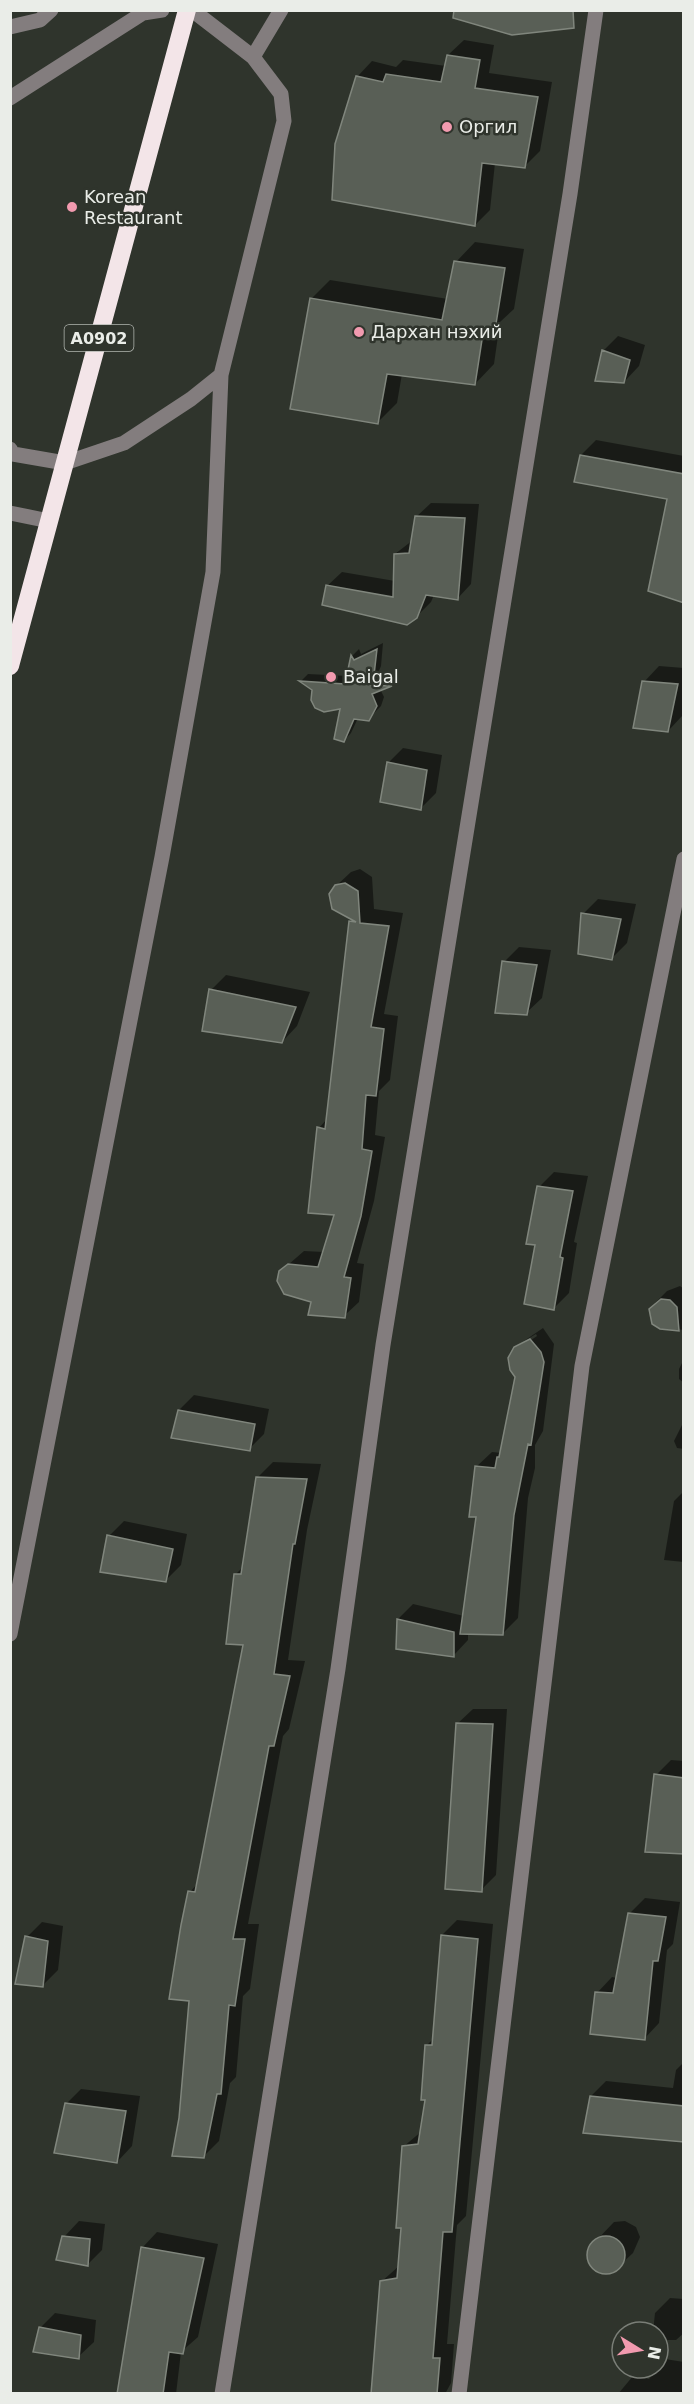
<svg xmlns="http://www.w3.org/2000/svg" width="694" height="2404" font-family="'DejaVu Sans',sans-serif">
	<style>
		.shadow { fill: #0007 }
		.building { fill: #595f56; stroke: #80867d; stroke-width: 1.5 }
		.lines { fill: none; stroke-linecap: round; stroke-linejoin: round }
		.minor { stroke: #837d7e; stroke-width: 15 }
		.highway { stroke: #f3e5e8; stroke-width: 18 }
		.poi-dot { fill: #f29aaf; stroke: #2f342c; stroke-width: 2 }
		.labels { text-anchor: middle; stroke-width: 5; stroke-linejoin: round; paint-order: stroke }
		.shield { fill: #2f342c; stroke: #b2b6b0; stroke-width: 1.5 }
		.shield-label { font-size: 16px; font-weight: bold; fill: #eaede8 }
		.poi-label { font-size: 18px; fill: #eaede8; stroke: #2f342c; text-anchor: start }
	</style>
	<rect width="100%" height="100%" fill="#2f342c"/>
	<path class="shadow" d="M464 40 494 45 489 73 552 82 540 151 524 167 495 163 490 210 475 225 357 77 372 61 396 67 403 60 446 66 448 55Z
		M475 242 524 249 514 309 500 322 494 364 475 384 402 374 397 403 377 423 311 299 330 280 448 299 456 262Z
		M618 336 645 345 639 366 624 382 603 351Z
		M596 440 684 456V601L669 498 581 455Z
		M431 503 479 504 471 584 457 599 434 595 431 602 416 617 327 586 342 572 395 581V554L413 540 416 517Z
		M383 643 381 666 376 678 397 679 380 689 384 697 381 706 368 719 358 718 351 733 344 741 342 708 301 681 308 674 348 676 352 656 359 649 361 654Z
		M659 666 684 668 683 715 668 731 644 682Z
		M403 748 442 755 436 793 421 808 388 763Z
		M360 869 372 877 374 909 403 913 384 1014 398 1016 390 1080 379 1091 375 1135 385 1137 374 1201 357 1263 364 1264 359 1302 344 1316 312 1301 281 1271 304 1251 324 1252 336 1213 319 1128 327 1119 350 922 353 919 336 886 351 872Z
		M598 899 636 904 627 943 612 958 583 914Z
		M519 947 551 950 542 998 526 1013 504 962Z
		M226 975 310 992 297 1026 282 1042 211 990Z
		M554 1172 588 1176 574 1242 577 1243 569 1293 554 1308 537 1244 539 1187Z
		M680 1286 684 1289V1330L661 1327 651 1319 653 1305 667 1291Z
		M543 1328 554 1344 543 1431 535 1445V1468L528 1498 518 1618 503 1633H468V1640L453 1656 398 1619 413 1604 464 1616 477 1516 476 1467 492 1452 502 1453 521 1347 537 1336 536 1334 521 1343Z
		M684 1359V1383L679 1379V1369Z
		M194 1395 269 1409 264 1434 249 1449 179 1410Z
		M682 1425 684 1426V1449L677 1448 674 1441Z
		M273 1462 321 1464 307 1530 288 1660 305 1661 289 1729 283 1736 248 1924H259L250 1989 243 1996 236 2077 230 2083 219 2141 203 2157 180 2118 191 2000 190 1892 198 1883 245 1643 236 1574 244 1566 257 1478Z
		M684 1491V1562L664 1560 674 1501Z
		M124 1521 187 1534 181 1565 166 1580 109 1536Z
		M473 1709H507L496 1875 481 1890 457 1724Z
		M671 1760 684 1761V1853L656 1775Z
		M645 1898 680 1902 673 1944 667 1950 659 2023 644 2039 597 1993 612 1977 617 1978 630 1913Z
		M457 1920 493 1924 466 2216 457 2225 447 2344H454L451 2383 445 2394H372L381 2282 399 2266 403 2147 422 2131 427 2098V2045L434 2038 442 1935Z
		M42 1922 63 1926 58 1970 43 1985 27 1937Z
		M684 2062V2141L591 2096 606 2081 673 2088 676 2070Z
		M81 2089 140 2096 132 2146 117 2162 66 2104Z
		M79 2221 105 2224 102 2250 87 2265 64 2237Z
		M625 2221 636 2227 640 2237 633 2253 617 2268 606 2272 591 2264 590 2247 614 2222Z
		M157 2232 218 2244 198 2337 181 2352 176 2394H119L142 2248Z
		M670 2298 684 2299V2333L676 2340H658V2332H653L655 2313Z
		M55 2313 96 2320 94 2342 78 2357 40 2328Z
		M665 2359 684 2362V2394H618L633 2376 649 2379Z"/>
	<path class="building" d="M454 10H573L574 28 512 35 453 18Z
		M447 55 480 60 475 88 538 97 525 168 482 163 475 226 332 200 335 144 356 76 383 82 386 74 441 82Z
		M454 261 505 268 495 330 484 327 475 385 387 374 378 424 290 409 310 298 442 320Z
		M602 350 630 360 624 383 595 381Z
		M580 455 684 474V603L648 591 667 499 574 482Z
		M415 516 465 518 458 600 426 595 417 618 407 625 322 605 326 585 393 597 394 554 409 553Z
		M377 649 374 675 370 685 392 686 372 694 377 706 369 721 354 719 344 742 334 739 340 709 324 712 315 708 311 700 312 690 299 681 345 684 351 655 354 660Z
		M642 681 678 684 668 732 633 728Z
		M387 762 427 770 421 810 380 802Z
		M345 883 358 891 360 923 389 926 371 1027 384 1029 376 1096 366 1095 362 1149 372 1151 361 1216 344 1277 351 1278 345 1318 308 1315 311 1302 284 1294 277 1281 279 1271 288 1264 318 1267 334 1215 308 1213 317 1127 325 1129 349 921 356 922 332 909 329 894 335 885Z
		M581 913 621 919 612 960 578 954Z
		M502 961 537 965 527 1015 495 1013Z
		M209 989 296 1007 282 1043 202 1031Z
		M537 1186 573 1191 560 1257 563 1258 554 1310 524 1304 535 1245 526 1244Z
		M661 1299 670 1300 677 1307 679 1331 660 1329 652 1324 649 1309Z
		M530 1339 541 1352 544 1362 531 1445 528 1444 514 1515 503 1635 460 1634 476 1517H469L475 1466 495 1468 497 1457H499L515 1377 510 1370 508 1358 514 1347Z
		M178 1410 255 1424 250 1451 171 1438Z
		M256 1477 307 1479 295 1544H293L274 1674 290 1676 274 1746H269L233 1939H245L235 2006 229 2005 221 2094H217L204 2158 172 2156 179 2118 189 2001 169 1999 181 1925 188 1891 195 1892 243 1645 226 1644 234 1574H241Z
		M107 1535 173 1549 166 1582 100 1572Z
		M397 1619 454 1632V1657L396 1649Z
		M456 1723 493 1724 482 1892 445 1889Z
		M654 1774 684 1778V1854L645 1852Z
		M628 1913 666 1917 658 1961H653L645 2040 590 2034 595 1992 613 1993Z
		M441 1935 478 1939 452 2232H443L433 2358H440L437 2394H371L380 2281 397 2278 401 2228H396L402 2146 418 2144 425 2100H421L425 2045H432Z
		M25 1936 48 1941 43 1987 15 1984Z
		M590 2096 684 2106V2142L583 2133Z
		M65 2103 126 2111 117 2163 54 2153Z
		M587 2255a19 19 0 1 1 38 0a19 19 0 1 1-38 0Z
		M62 2236 90 2239 88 2266 56 2260Z
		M141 2247 204 2258 183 2354 169 2352 163 2394H117Z
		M39 2327 81 2335 79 2359 33 2352Z"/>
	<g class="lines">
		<path class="minor" d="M10 27 40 20 51 10
			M253 57 281 10
			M10 98 143 13 162 10
			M10 449 13 454 65 463 124 443 191 399 221 375 284 121 281 94 253 57 192 10
			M10 513 49 521
			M10 1634 162 857 213 572 221 375
			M222 2394 338 1669 383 1345 570 194 596 10
			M459 2394 582 1366 684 859"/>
		<path class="highway" d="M10 666 187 10"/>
	</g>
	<g class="poi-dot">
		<circle cx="447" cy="127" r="6"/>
		<circle cx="72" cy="207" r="6"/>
		<circle cx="359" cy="332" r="6"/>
		<circle cx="331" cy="677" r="6"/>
	</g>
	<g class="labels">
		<rect class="shield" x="64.5" y="325" width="69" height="26" rx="4.5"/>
		<g class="shield-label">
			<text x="99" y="344">A0902</text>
		</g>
		<g class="poi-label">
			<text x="459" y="133">Оргил</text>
			<text x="84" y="203">Korean<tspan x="84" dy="21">Restaurant</tspan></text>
			<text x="371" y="338">Дархан нэхий</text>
			<text x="343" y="683">Baigal</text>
		</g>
	</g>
	<rect width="694" height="2404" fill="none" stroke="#eaede8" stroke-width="24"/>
	<g transform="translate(640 2350) rotate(101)"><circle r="28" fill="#2f342c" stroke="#7a7e77" stroke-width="1.5"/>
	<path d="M0-4.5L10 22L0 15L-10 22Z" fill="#f29aaf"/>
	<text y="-9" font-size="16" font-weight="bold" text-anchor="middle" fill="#eaede8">N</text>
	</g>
</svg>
